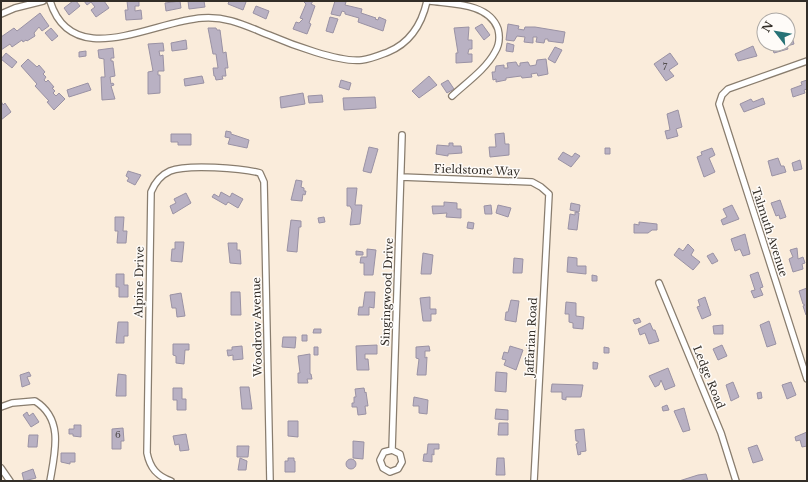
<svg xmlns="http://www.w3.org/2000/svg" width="808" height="482" font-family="'Libre Baskerville',serif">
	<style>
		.building { fill: #b9b1c3; stroke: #9a92a4 }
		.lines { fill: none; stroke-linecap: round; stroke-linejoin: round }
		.street-casing { stroke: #897d6e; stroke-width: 8 }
		.street { stroke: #fff; stroke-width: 5.5 }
		.labels { text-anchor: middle; stroke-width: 3; stroke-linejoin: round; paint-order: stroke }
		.number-label { font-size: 9px; fill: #544f4f }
		.street-label { font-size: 11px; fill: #332e28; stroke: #fefbf8 }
	</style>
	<rect width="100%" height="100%" fill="#faecdb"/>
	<path class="building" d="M73 1H76L80 6 69 15 64 8Z
		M84 1H104L109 8 96 17 91 10 95 7 91 2 87 5Z
		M127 1H139V6H135V11L141 10 142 19 126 20 125 10H128Z
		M180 1 181 8 166 11 165 3Z
		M188 1H204L205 7 189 9Z
		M229 1H243L246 2 243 10 228 4Z
		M303 1H313L311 4 315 6 309 23 311 24 307 34 293 29 296 22 299 23 303 19 300 18 306 4Z
		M335 1H342L346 2 345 5 362 9 361 13 376 18 375 19 378 20 379 17 386 20 383 31 358 22 359 18 345 14V12L342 11 340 16 331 14Z
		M256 6 269 11 266 19 253 13Z
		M40 13 49 26 42 31 39 27 34 33 35 36 27 41 26 40 23 42 22 40 12 47 10 44 1 50V37L14 28 17 31Z
		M330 17 338 19 333 33 326 31Z
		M482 24 490 35 484 40 475 28Z
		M508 24 519 26 518 29 524 30 525 27H535L565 32 563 43 548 41V39H545L544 43 536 42 537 37H533V43L524 42 525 37 517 36 514 41 506 40Z
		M469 27 468 40H472V49H469L468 53V54H472V62L456 63V53H458L454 28Z
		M51 28 58 36 52 41 45 33Z
		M208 28H216L217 30H220L223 53 226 52 228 68H225L226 76H222L223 79 216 80 215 76H214L213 68H218L216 54H213Z
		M792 37 794 44 787 46 788 49 774 53 771 44H788V38Z
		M186 40 187 49 172 51 171 43Z
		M163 43 164 51H159L160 56 163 55 164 71H158V75H160V93L148 94V72L153 71 148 44Z
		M507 43 514 45 513 52 506 51Z
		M753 46 757 56 738 61 735 54Z
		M555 47 562 50 555 63 548 59Z
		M113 48 114 58H111V61H113L115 76 110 77 111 84 113 83 114 85 111 86 115 99 102 100 101 77H105L104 62V59L99 58 98 50Z
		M86 51V56L79 57V52Z
		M6 53 17 62 12 68 1 59Z
		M670 53 678 64 669 70 674 76 666 81 654 64Z
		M28 59 37 67 39 65 45 72 43 74 46 77 44 80 46 82 48 80 54 87 52 88 55 91 53 93 56 96 59 93 65 99 54 110 47 102 49 101 35 86 37 84 21 66Z
		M546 59 548 74 538 76 537 73 531 74 532 77 522 78 521 76 506 78V80L496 82V79L493 80 492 72H495L496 66 504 65V68H508L507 63 516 62 518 66H520V63L528 62 530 66 536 65 537 60Z
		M202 76 204 83 185 86 184 79Z
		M429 76 437 85 419 98 412 91Z
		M341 80 351 83 349 90 339 87Z
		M448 80 454 89 447 93 441 84Z
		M807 80V89L804 90 805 93 793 97 791 89 802 85 801 82Z
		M88 83 91 90 69 97 67 90Z
		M303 93 305 104 281 108 280 97Z
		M322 95 323 102 309 103 308 96Z
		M375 97 376 108 344 110 343 98Z
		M763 98 765 104 744 112 740 104 751 99 753 102Z
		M1 101 3 105 5 103 11 112 1 120Z
		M678 110 682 127 676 129 678 136 667 139 665 131 670 130 667 114Z
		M226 131 231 132V134L249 140 247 148 228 144 230 138 225 137Z
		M504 133 505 144H509V155L490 157 489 147H496L495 134Z
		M171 134H191V145H178V142H171Z
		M449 143H453V146H461L462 153 448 154V156L436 154 437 145 449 146Z
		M369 147 378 149 371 173 363 171Z
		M605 148H610V154H605Z
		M712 148 715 155 709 158 715 172 704 177 697 157 702 155 701 152Z
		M563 152 572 157 575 153 580 156 571 167 558 159Z
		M778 158 781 166H784L786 172 772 176 768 161Z
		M800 160 802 169 794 171 792 163Z
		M128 171 141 175 135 185 127 181 129 178 126 176Z
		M296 180 302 181 301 187 304 188V191H306L305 195 303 194 302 201 291 200Z
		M347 188H357L355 205H362L360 224 350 225 352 210 350 206H347Z
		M221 192 230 197 232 193 243 199 238 208 228 202 226 205 212 197 214 194 219 197Z
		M186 193 191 203 173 214 170 206 176 203 174 199Z
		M780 200 786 217 780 219 779 215 776 216 771 203Z
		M444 202 457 203V209H461V218L446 217 447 213 433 214 432 206H444Z
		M571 203 580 205 579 212 570 210Z
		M491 205 492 214H485L484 206Z
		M498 205 511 208 508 217 496 213Z
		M732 205 739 219 723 225 721 220 727 217 723 209Z
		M575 212 579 213 577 230 568 229 570 214 575 215Z
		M115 217H124L123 231H127L126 243H117L118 231H115Z
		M324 217 325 222 319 223 318 218Z
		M291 220 301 221V227H299L297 252 287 251Z
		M468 222 474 223 473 229 467 228Z
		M639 222 657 224V230H652L648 233H634V224L639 225Z
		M745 234 750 254 743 256 740 249 735 251 731 239Z
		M175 242H184L182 262 171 261 172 249H175Z
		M228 243H237V250H240L241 264 230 263Z
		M688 244 694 250 691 255 700 262 693 270 674 255 679 248 683 251Z
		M797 248 798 259 803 257 805 263 802 264 803 269 793 272 789 259 793 257 790 250Z
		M367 249 376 250 373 275H364V263H360L361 257H367Z
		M356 251 363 252V255H356Z
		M423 253 433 255 431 274H421Z
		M713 253 718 261 712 264 707 256Z
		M568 257 577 258V266H586V274L567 272Z
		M514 258 523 259 522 273H513Z
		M758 272 763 287 760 288 763 295 754 298 751 291 755 290 750 275Z
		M116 274H124V285H128V297H119V287H116Z
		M592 275 597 276V281H592Z
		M807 288V315H806L803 306 805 305 803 304 799 291Z
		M231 292H240L241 315H231Z
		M365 292H375L374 308 369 307V315H358L359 307H363Z
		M181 293 185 316 177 317 176 308H172L170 295Z
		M430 297V309H436V314H431V321H423L420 298Z
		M705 297 711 315 702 319 697 307 700 306 698 300Z
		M511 300 519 301 516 322 505 320 506 312H508Z
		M566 302 576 303V316L584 317 583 329 573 328V323L569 322V314H565Z
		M639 318 641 322 635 324 633 320Z
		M769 321 776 344 767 347 760 325Z
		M118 322H128V336H124V343H116Z
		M650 323 653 330H655L659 341 649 344 645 333 640 335 638 329Z
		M723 325V334H714L713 326Z
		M314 329H321V333H313Z
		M302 335H307V341H302Z
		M283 337H296L295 348 282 347Z
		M173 344H189V350H185L184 364 176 363V356L173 355Z
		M377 345V354H365V359H368L369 370H357L356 346Z
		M722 345 727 356 718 360 713 349Z
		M242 346 243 359 233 360V355L228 356 227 350H232V347Z
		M429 346 430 351H425V358L427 357 426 375H417L419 359 416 358V347Z
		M510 346 523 350 516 370 504 365 506 360 502 359 504 352 508 353Z
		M314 347H318V355H314Z
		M604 347 609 348V353H604Z
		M310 354V374H311L312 379H307L308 383H298V373H300L298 356Z
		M593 362 598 363 597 369H593Z
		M668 368 675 386 665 390 661 380 659 385 655 387 649 376Z
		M29 372 31 376 27 377 30 384 22 387 20 375Z
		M496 372 507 373 506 392 495 391Z
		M118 374 126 375V396H116Z
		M733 382 739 397 731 401 726 385Z
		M791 382 796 395 787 399 782 385Z
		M552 384 583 385 581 397H566V400L562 399V392H551Z
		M240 387H249L252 409H242Z
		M173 388H182V399H186V410H177V400H173Z
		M364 388 365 393 366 392 368 406H365L366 414 358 415 357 407H352V403H354V397H356L355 389Z
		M761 392 762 398 758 399 757 393Z
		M414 397 428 400 427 414 419 413V406H413Z
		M667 405 669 410 663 411 662 407Z
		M684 408 690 430 683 432 674 411Z
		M496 409 508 410V420L495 419Z
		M27 412 29 416 33 413 39 422 31 427 23 415Z
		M288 421H298V437L288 436Z
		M499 423H508V435H498Z
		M74 425H81V437L73 436V434H69V429H74Z
		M123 428 124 441H121V449H112V429Z
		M584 429 586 451 580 452 581 454 578 455 576 444 578 443V441H576L575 430Z
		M807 432V446L802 447 800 440 796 441 795 437Z
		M186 434 189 450 180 451 179 444 175 445 173 436Z
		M29 435H38L37 447H28Z
		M353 441 364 442 363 459 353 458Z
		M428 444H439V449H434V455L432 454V462L423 461 424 454H427Z
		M757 445 763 460 753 463 748 448Z
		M237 446H249L248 457H237Z
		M61 453H75V462H70V464L61 462Z
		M240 458 247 461 246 470H238Z
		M288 458H294V461H295V472H285V461H288Z
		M497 458H504L505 475H496Z
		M346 464a5 5 0 1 1 10 0a5 5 0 1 1-10 0Z
		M33 469 36 478 24 481 22 473Z
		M706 474 708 481H679L698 475Z"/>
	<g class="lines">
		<defs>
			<path id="street" d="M50 1C72 72 153 21 202 18 228 16 246 26 269 35 290 44 340 63 362 60 371 59 380 55 388 52 410 43 422 23 427 1
				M430 1C452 4 489 3 498 29 500 37 500 44 495 52 486 69 466 83 452 96
				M1 14 15 8 43 1
				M807 61 728 89 722 95 719 104 807 379
				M401 177 532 182 541 187 549 194 534 481
				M659 283 721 433 736 481
				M1 407 12 403 35 401C64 419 55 452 50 481
				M392 450 400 454 402 462 398 469 390 472 383 468 380 460 384 452 392 450 402 135
				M1 468 10 481
				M171 481C157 476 150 468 147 453L151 192C155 182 161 175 170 171 187 164 242 168 260 173L264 182 270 481"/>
		</defs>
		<use href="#street" class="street-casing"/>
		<use href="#street" class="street"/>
	</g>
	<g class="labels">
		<g class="number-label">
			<text x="665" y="70">7</text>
			<text x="118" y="438">6</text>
		</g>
		<g class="street-label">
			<text transform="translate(477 170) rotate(2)" y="4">Fieldstone Way</text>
			<text transform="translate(770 232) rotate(72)" y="4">Talmuth Avenue</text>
			<text transform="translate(139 282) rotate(-89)" y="4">Alpine Drive</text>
			<text transform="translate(387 292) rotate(-88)" y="4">Singingwood Drive</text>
			<text transform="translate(257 327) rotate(-91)" y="4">Woodrow Avenue</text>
			<text transform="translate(531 337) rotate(-87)" y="4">Jaffarian Road</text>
			<text transform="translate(709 377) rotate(68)" y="4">Ledge Road</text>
		</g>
	</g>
	<rect width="808" height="482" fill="none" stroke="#332e28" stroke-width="4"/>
	<g transform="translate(776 32) rotate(301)"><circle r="19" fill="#fefbf8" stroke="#ada9a5"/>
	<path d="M0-3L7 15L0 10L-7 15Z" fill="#277276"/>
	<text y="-6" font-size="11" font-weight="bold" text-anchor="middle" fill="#332e28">N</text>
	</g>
</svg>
